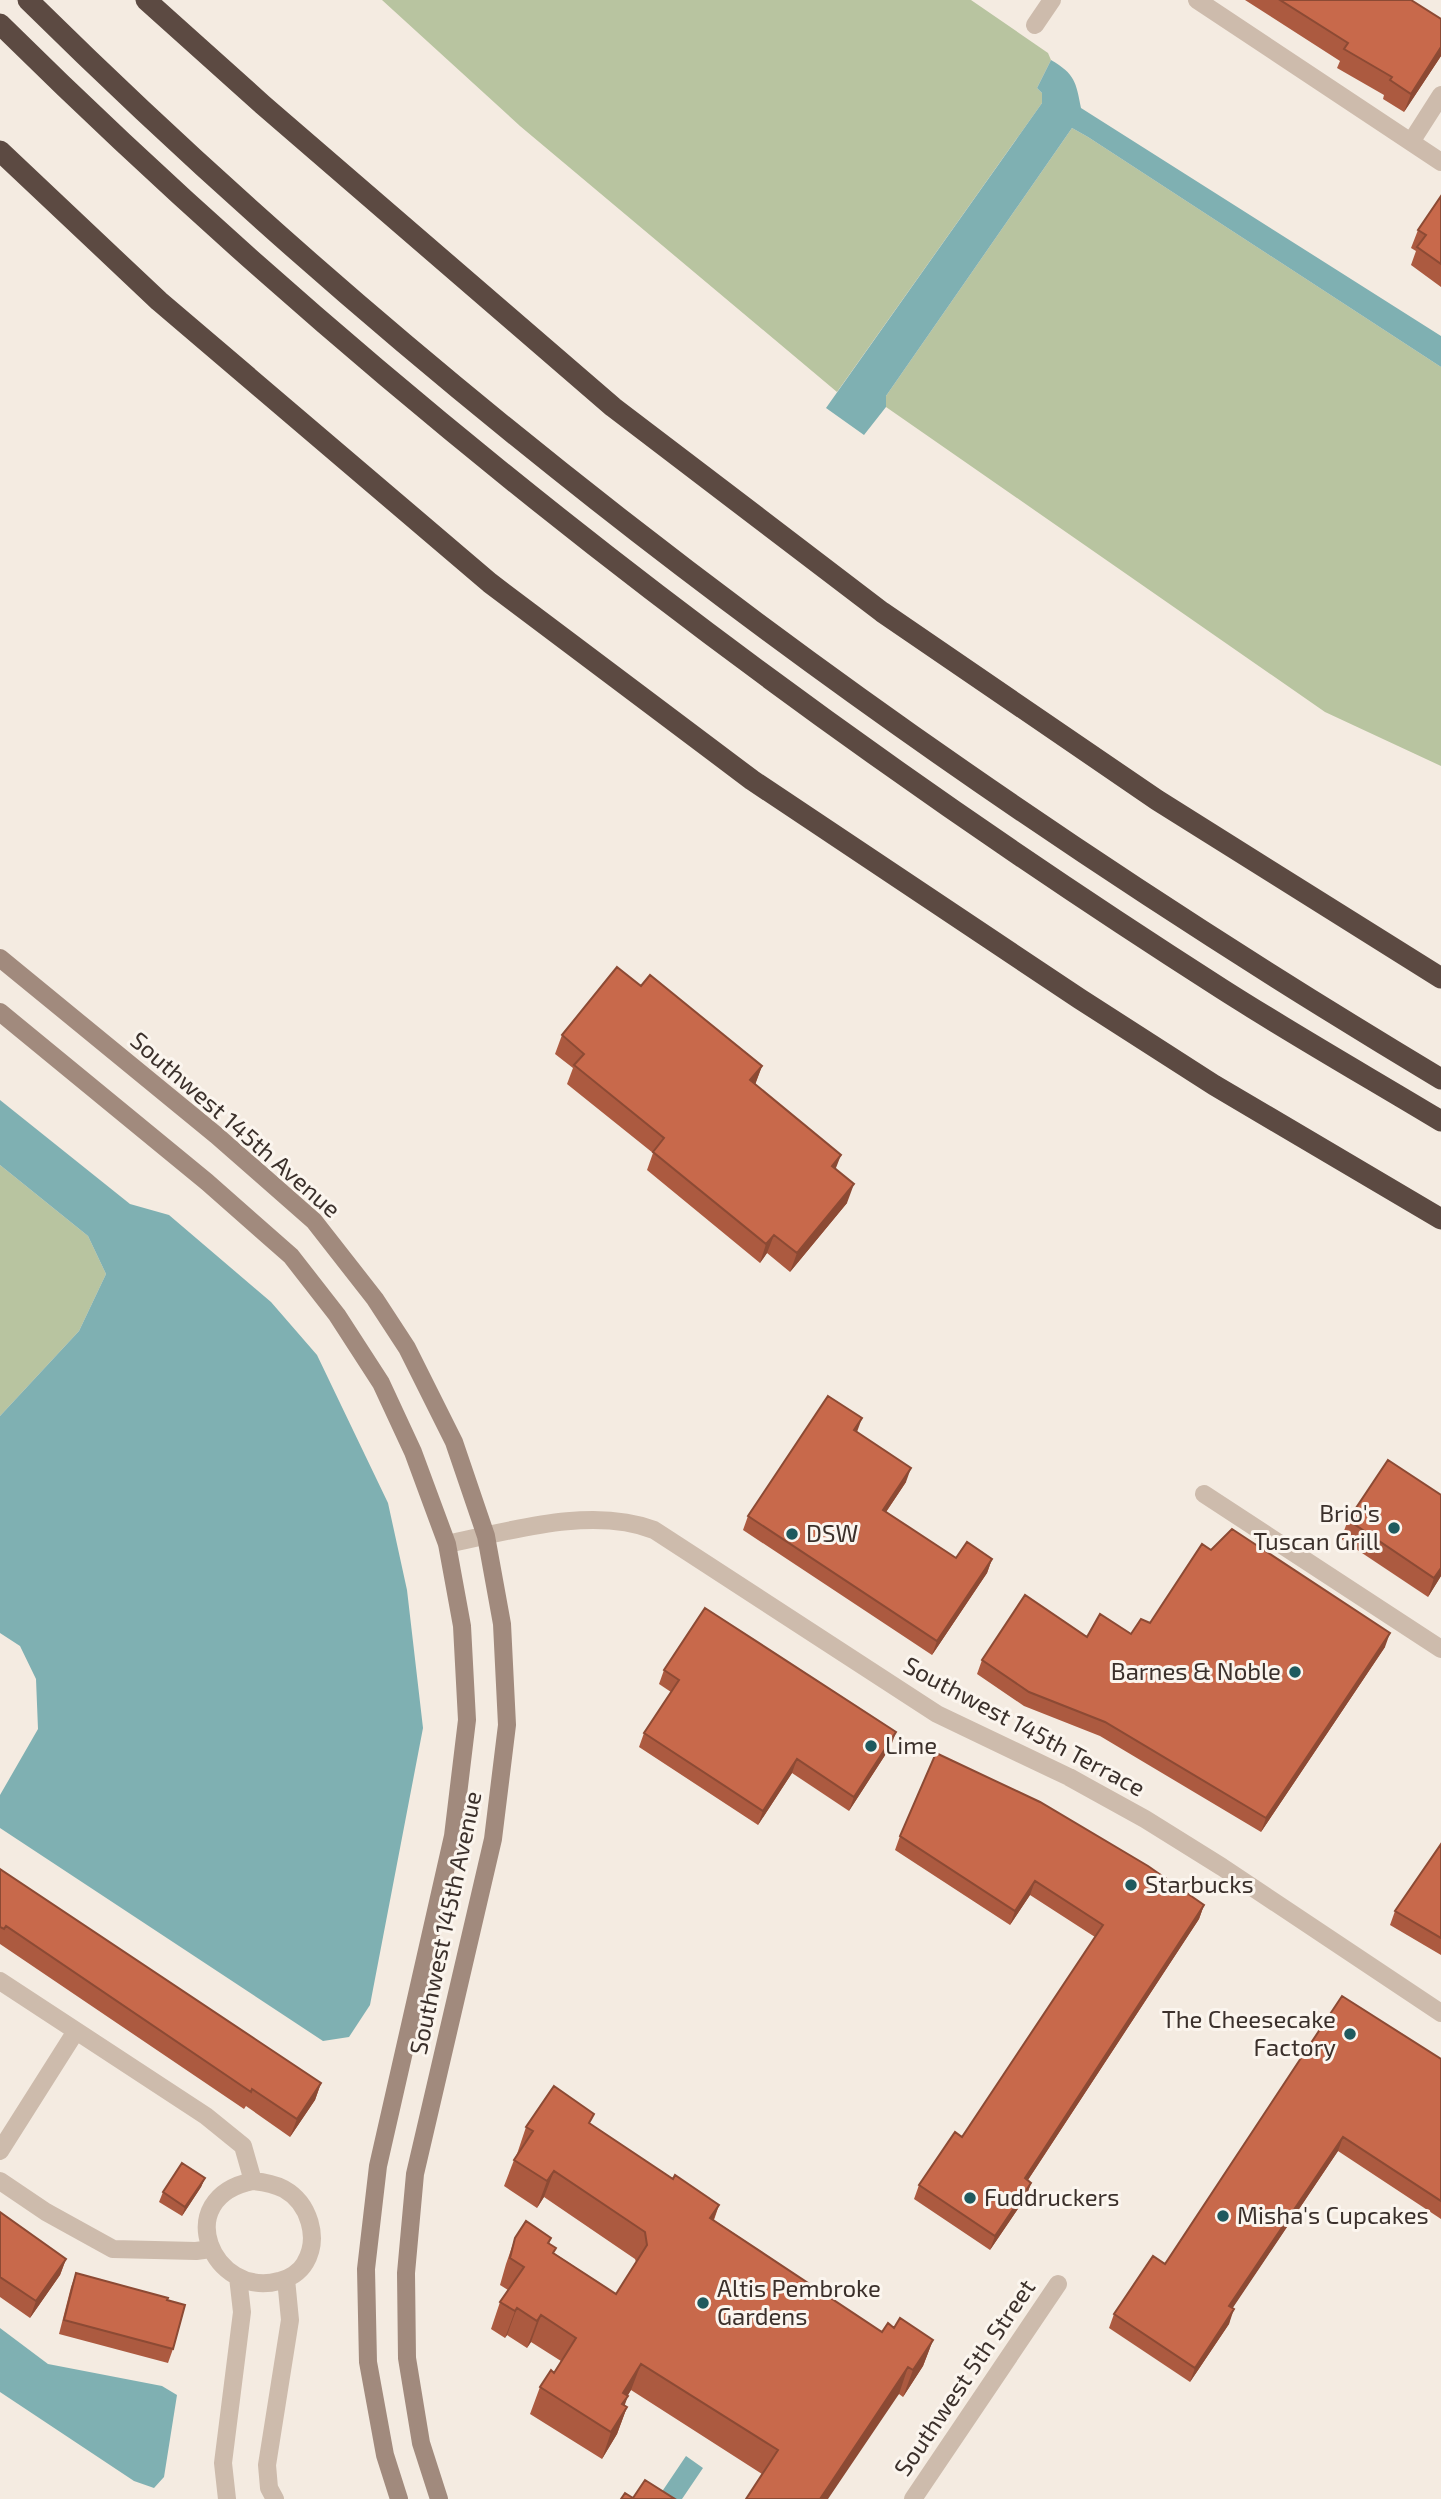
<svg xmlns="http://www.w3.org/2000/svg" width="1441" height="2499" font-family="'Exo 2',sans-serif">
	<style>
		.green { fill: #b8c4a0 }
		.water { fill: #7fb0b2 }
		.lines { fill: none; stroke-linecap: round; stroke-linejoin: round }
		.street { stroke: #cdbbac; stroke-width: 18 }
		.secondary { stroke: #a18a7d; stroke-width: 18 }
		.highway { stroke: #5c4a42; stroke-width: 21 }
		.wall { fill: #ac5a40 }
		.shaded-wall { fill: #8c4a34 }
		.building { fill: #c8694b; stroke: #8c4a34; stroke-width: 2 }
		.poi-dot { fill: #1f5a5e; stroke: #fbf5ee; stroke-width: 2.5 }
		.labels { text-anchor: middle; stroke-width: 6; stroke-linejoin: round; paint-order: stroke }
		.street-label { font-size: 24px; fill: #3b302b; stroke: #fbf5ee }
		.poi-label { font-size: 24px; fill: #3b302b; stroke: #fbf5ee; text-anchor: start }
	</style>
	<rect width="100%" height="100%" fill="#f4ebe1"/>
	<path class="green" d="M382 0H971L1048 53 1051 60 1037 88 1042 93V103L837 392 520 126Z
		M1072 128 1088 137 1441 367V766L1325 712 886 407V396Z
		M0 1165 88 1236 106 1274 79 1331 0 1416Z"/>
	<path class="water" d="M1051 60C1075 74 1076 82 1081 108L1441 336V367L1088 137 1072 128 886 396V407L864 435 826 408 1042 103V93L1037 88Z
		M0 1100 130 1204 169 1215 271 1302 317 1355 388 1503 407 1590 423 1728 370 2005 349 2037 323 2041 0 1828V1795L38 1729 36 1679 20 1646 0 1633V1416L79 1331 106 1274 88 1236 0 1165Z
		M0 2328 48 2364 162 2386 177 2395 164 2477 154 2488 134 2481 0 2392Z
		M686 2456 703 2468 682 2499H657Z"/>
	<g class="lines">
		<path class="street" d="M1197 0 1441 162
			M1035 25 1052 0
			M1411 142 1441 95
			M1204 1494 1441 1649
			M447 1544C510 1531 592 1506 654 1530L937 1714 1069 1777 1145 1819 1222 1867 1441 2013
			M0 1981 206 2116 243 2146 253 2181
			M0 2151 76 2031
			M0 2181 46 2212 113 2249 196 2251 211 2249
			M253 2181C264 2182 274 2184 284 2189 309 2203 320 2238 305 2263 300 2272 289 2279 279 2281 213 2299 169 2198 253 2181Z
			M227 2499 223 2463 242 2312 238 2277
			M275 2499 269 2488 267 2465 290 2320 286 2279
			M913 2499 1058 2284"/>
		<path class="secondary" d="M0 958 216 1135 314 1221 375 1299 407 1348 454 1442 486 1536 502 1624 507 1725 493 1839 415 2174 406 2273 407 2358 421 2443 439 2499
			M0 1012 207 1182 291 1256 337 1315 381 1383 413 1452 447 1544 462 1626 467 1720 453 1836 378 2166 366 2269 368 2362 385 2455 399 2499"/>
		<path class="highway" d="M28 0C452 419 931 773 1441 1079
			M146 0 263 105 613 407 882 612 1157 800 1441 978
			M0 24C370 390 784 709 1222 989 1294 1035 1368 1077 1441 1121
			M0 151 159 301 490 583 752 780 1080 999 1214 1085 1441 1219"/>
	</g>
	<path class="wall" d="M1245 0H1411L1441 19V56L1404 112 1383 99 1384 95 1337 68 1340 61Z
		M1441 196V287L1411 265 1416 251 1411 248 1418 230Z
		M641 986 762 1066 755 1084 836 1169 847 1203 790 1272 767 1253 760 1263 647 1170 653 1153 567 1084 573 1068 555 1054 562 1035Z
		M857 1432 906 1482 886 1512 956 1558 992 1559 987 1573 932 1655 743 1530 748 1516Z
		M1441 1495V1576L1428 1597 1341 1539 1348 1520Z
		M1211 1550 1385 1647 1261 1832 1100 1736 1024 1706 977 1674 982 1660 1087 1637 1131 1634 1150 1623Z
		M664 1670 891 1746 849 1811 792 1773 758 1825 639 1747 644 1733 671 1692 659 1684Z
		M900 1836 1204 1905 1199 1919 1028 2180 1031 2183 1026 2197 990 2250 914 2199 919 2185 962 2137 1095 1937 1030 1895 1010 1925 895 1850Z
		M1441 1844V1955L1390 1925 1395 1911Z
		M0 1869 321 2083 315 2100 290 2137 246 2106 244 2109 0 1944Z
		M1441 2059V2219L1338 2151 1232 2308 1229 2324 1190 2382 1109 2328 1114 2314 1165 2264Z
		M591 2124 673 2179 719 2205 714 2220 882 2332 894 2328 933 2340 923 2366 903 2397 899 2394 762 2474 631 2390 627 2396 624 2406 627 2407 617 2434 602 2459 530 2414 540 2387 554 2373 561 2361 531 2342 527 2348 507 2335 505 2338 491 2329 500 2302 508 2290 500 2285 506 2264 515 2238H551L549 2244 554 2253 616 2294 636 2262 635 2259 544 2197 537 2208 504 2186 514 2160 517 2154 526 2127Z
		M205 2178 201 2187 182 2216 159 2202 163 2192Z
		M0 2212 66 2259 60 2275 30 2318 0 2297Z
		M76 2273 167 2300 173 2349 168 2363 59 2334 71 2287Z"/>
	<path class="shaded-wall" d="M1441 47V56L1404 112 1411 94Z
		M762 1066 755 1085 750 1080Z
		M841 1155 834 1173 832 1166Z
		M854 1184 847 1203 790 1272 797 1253Z
		M774 1235 767 1253 760 1263 766 1244Z
		M862 1418 857 1432 854 1430Z
		M911 1468 906 1482 878 1524 883 1510Z
		M992 1559 987 1573 932 1655 937 1641Z
		M1441 1568V1576L1428 1597 1434 1578Z
		M1390 1633 1385 1647 1261 1832 1266 1818Z
		M896 1732 891 1746 849 1811 854 1797Z
		M797 1759 792 1773 758 1825 763 1811Z
		M1035 1881 1030 1895 1010 1925 1015 1911Z
		M1204 1905 1199 1919 1020 2192 1025 2178Z
		M321 2083 315 2100 290 2137 297 2119Z
		M1343 2137 1338 2151 1224 2321 1229 2306Z
		M554 2171 544 2197 537 2208 547 2181Z
		M205 2178 201 2187 182 2216 185 2207Z
		M1031 2183 1026 2197 990 2250 995 2236Z
		M719 2205 709 2231 710 2218Z
		M66 2259 60 2275 30 2318 36 2301Z
		M517 2308 507 2335 505 2338 515 2311Z
		M1234 2309 1229 2324 1190 2382 1195 2368Z
		M541 2315 531 2342 527 2348 537 2321Z
		M933 2340 923 2366 903 2397 913 2370Z
		M641 2364 631 2390 624 2402 628 2396 619 2421 627 2407 617 2434 602 2459 611 2432 623 2393Z
		M908 2367 899 2394 828 2499H820Z"/>
	<path class="building" d="M1280 0H1411L1441 19V47L1411 94 1390 80 1392 77 1344 49 1348 43Z
		M1441 196V264L1417 247 1426 235 1418 230Z
		M617 967 641 986 650 975 762 1066 750 1080 841 1155 832 1166 854 1184 797 1253 774 1235 766 1244 653 1152 664 1138 574 1065 584 1054 562 1035Z
		M828 1396 862 1418 854 1430 911 1468 883 1510 956 1558 967 1542 992 1559 937 1641 748 1516Z
		M1388 1460 1441 1495V1568L1434 1578 1348 1520Z
		M1232 1529 1390 1633 1266 1818 1105 1722 1029 1692 982 1660 1025 1595 1087 1637 1100 1614 1131 1634 1141 1619 1150 1623 1202 1544 1211 1550Z
		M705 1608 896 1732 854 1797 797 1759 763 1811 644 1733 679 1680 664 1670Z
		M936 1753 1040 1802 1148 1866 1204 1905 1025 2178 1031 2183 995 2236 919 2185 955 2132 962 2137 1103 1925 1035 1881 1015 1911 900 1836Z
		M1441 1844V1938L1395 1911Z
		M0 1869 321 2083 297 2119 252 2089 251 2092 6 1926 4 1929 0 1927Z
		M1342 1996 1441 2059V2201L1343 2137 1229 2306 1234 2309 1195 2368 1114 2314 1153 2256 1165 2264Z
		M554 2086 594 2114 589 2123 673 2179 675 2175 719 2205 710 2218 882 2332 888 2323 894 2328 900 2318 933 2340 913 2370 908 2367 820 2499H746L778 2450 641 2364 623 2393 628 2396 622 2404 627 2407 611 2432 540 2387 551 2370 554 2373 576 2338 541 2315 537 2321 517 2308 515 2311 500 2302 524 2267 510 2258 515 2238 526 2221 551 2238 548 2243 556 2248 553 2253 616 2294 647 2245 645 2232 554 2171 547 2181 514 2160 533 2131 526 2127Z
		M182 2163 205 2178 185 2207 163 2192Z
		M0 2212 66 2259 36 2301 0 2277Z
		M76 2273 168 2298 167 2300 185 2305 173 2349 64 2320Z
		M645 2480 675 2499H621L625 2493 633 2498Z"/>
	<g class="poi-dot">
		<circle cx="1394" cy="1528" r="7"/>
		<circle cx="792" cy="1534" r="7"/>
		<circle cx="1295" cy="1672" r="7"/>
		<circle cx="871" cy="1746" r="7"/>
		<circle cx="1131" cy="1885" r="7"/>
		<circle cx="1350" cy="2034" r="7"/>
		<circle cx="970" cy="2198" r="7"/>
		<circle cx="1223" cy="2216" r="7"/>
		<circle cx="703" cy="2303" r="7"/>
	</g>
	<g class="labels">
		<g class="street-label">
			<text transform="translate(235 1125) rotate(41)" y="8">Southwest 145th Avenue</text>
			<text transform="translate(1024 1727) rotate(28)" y="8">Southwest 145th Terrace</text>
			<text transform="translate(446 1923) rotate(-78)" y="8">Southwest 145th Avenue</text>
			<text transform="translate(965 2378) rotate(-56)" y="8">Southwest 5th Street</text>
		</g>
		<g class="poi-label">
			<text x="1380" y="1522" text-anchor="end">Brio's<tspan x="1380" dy="28">Tuscan Grill</tspan></text>
			<text x="806" y="1542">DSW</text>
			<text x="1281" y="1680" text-anchor="end">Barnes &amp; Noble</text>
			<text x="885" y="1754">Lime</text>
			<text x="1145" y="1893">Starbucks</text>
			<text x="1336" y="2028" text-anchor="end">The Cheesecake<tspan x="1336" dy="28">Factory</tspan></text>
			<text x="984" y="2206">Fuddruckers</text>
			<text x="1237" y="2224">Misha's Cupcakes</text>
			<text x="717" y="2297">Altis Pembroke<tspan x="717" dy="28">Gardens</tspan></text>
		</g>
	</g>
</svg>
